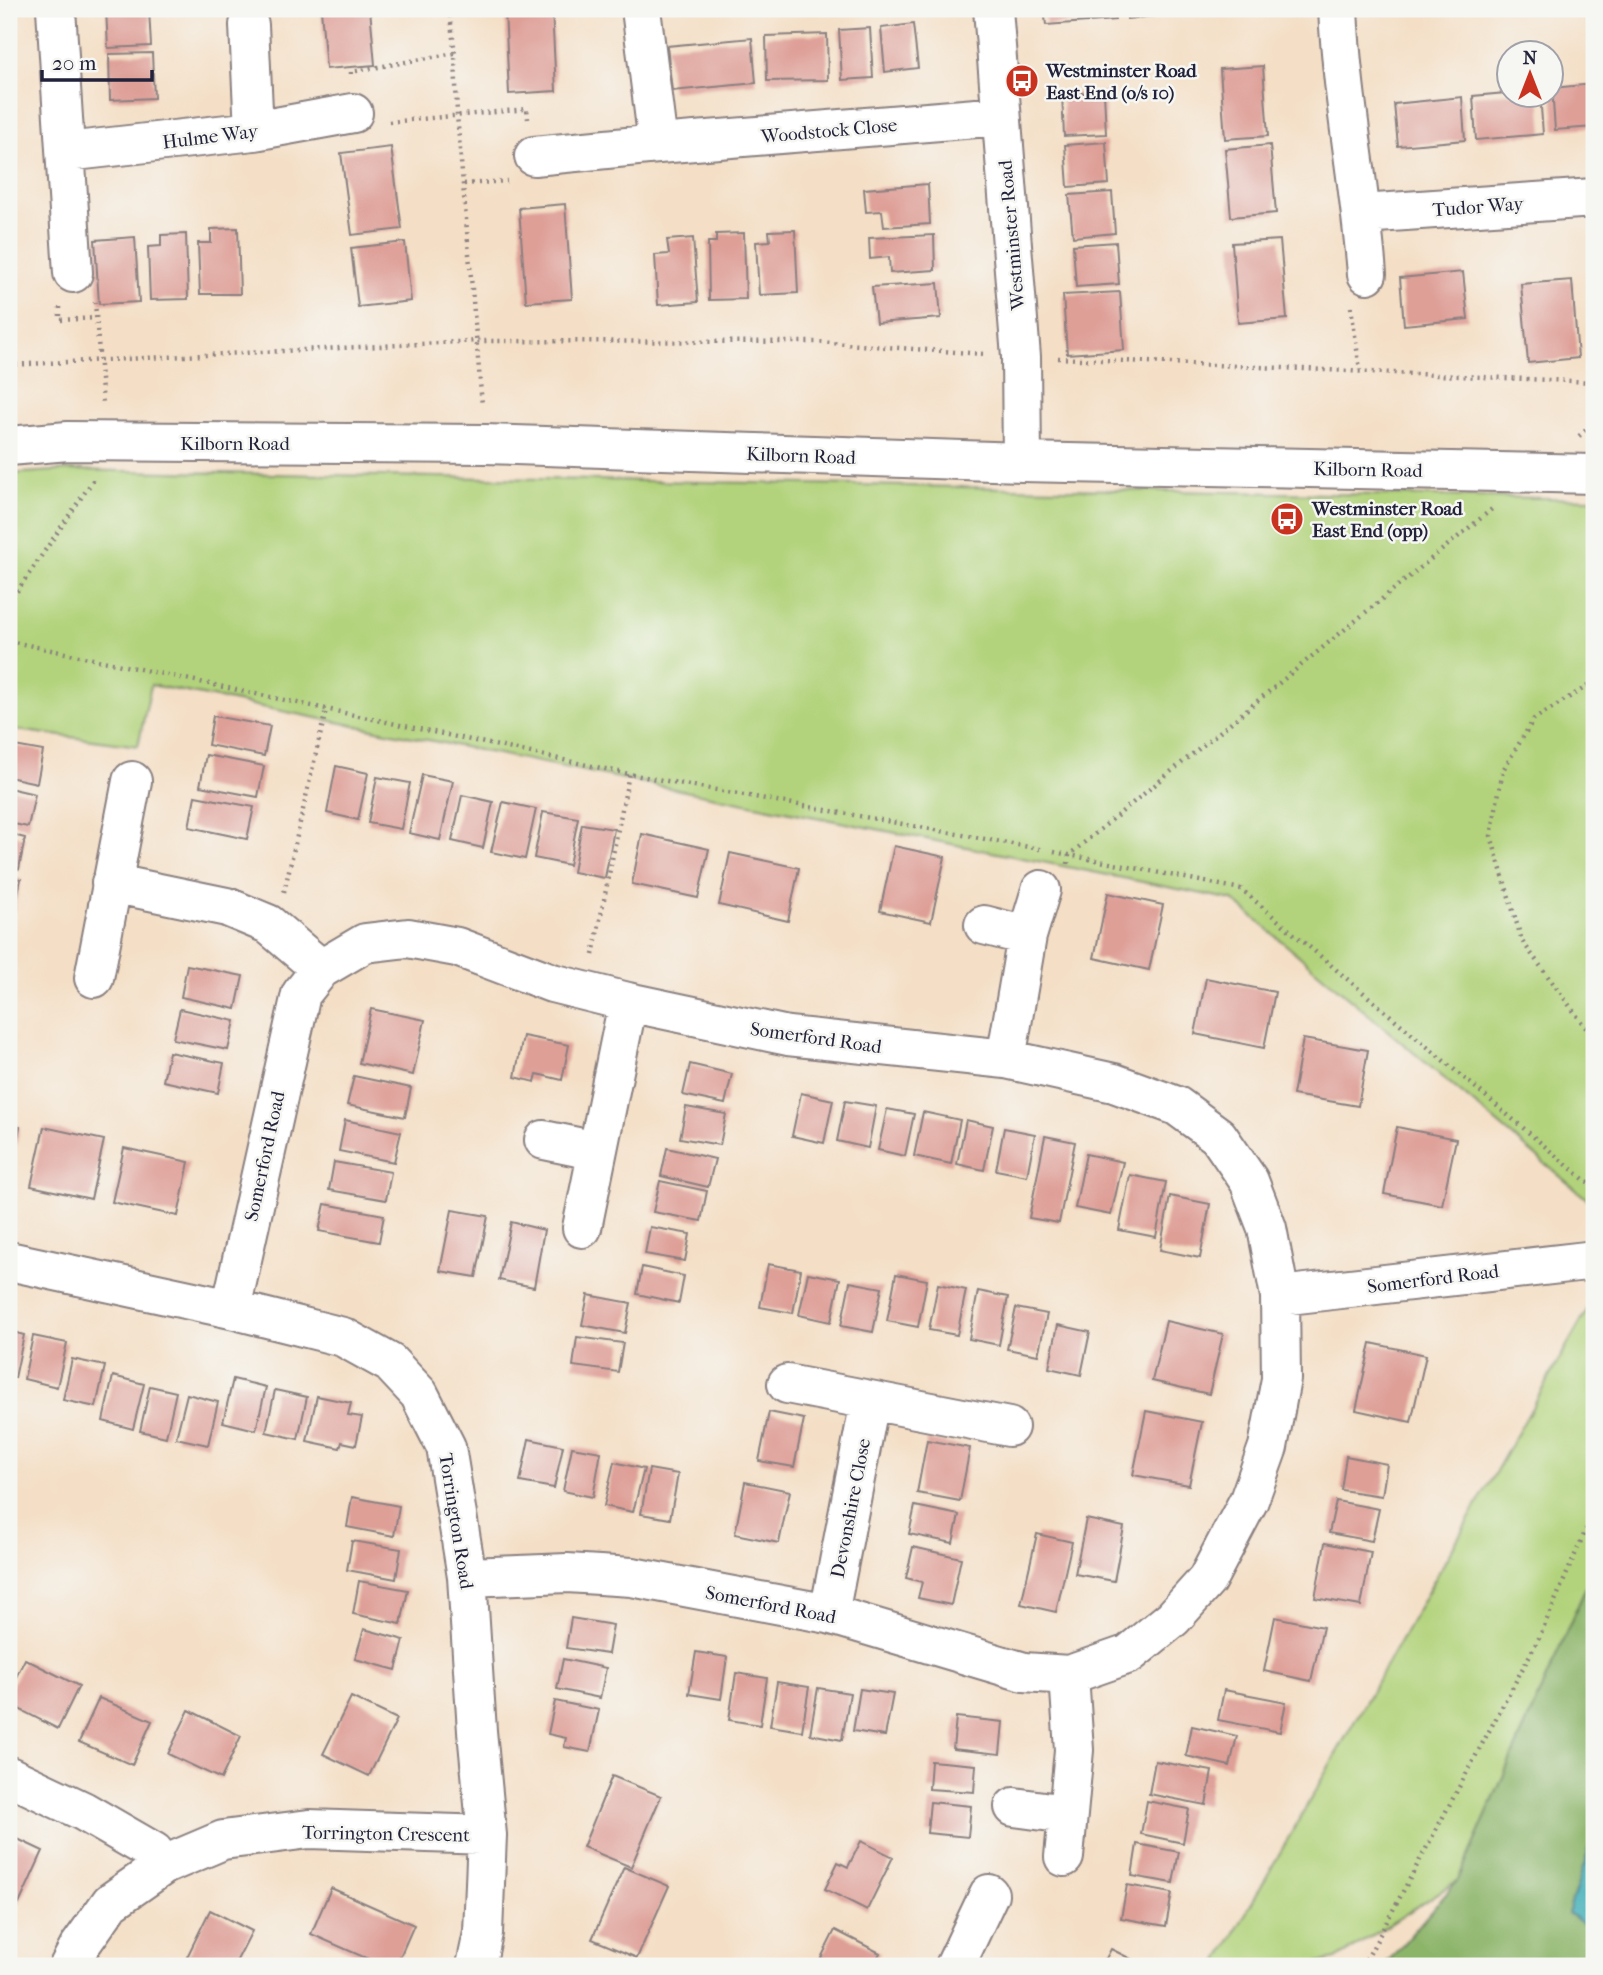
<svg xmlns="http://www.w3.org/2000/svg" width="1603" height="1975" font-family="'IM FELL French Canon',serif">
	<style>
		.green { fill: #b2d37b; stroke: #6a7a5b; stroke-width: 2 }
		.forest { fill: #8db56b; stroke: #586c53; stroke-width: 2 }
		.water { fill: #3cadb7; stroke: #2f6879; stroke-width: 2 }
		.building { fill: #de9f97 }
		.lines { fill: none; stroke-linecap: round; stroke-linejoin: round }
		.minor-casing { stroke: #8b8080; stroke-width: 42 }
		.path { stroke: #8b8080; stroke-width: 4.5; stroke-dasharray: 2 5; stroke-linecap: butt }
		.minor { stroke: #fff; stroke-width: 38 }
		.labels { text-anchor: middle; stroke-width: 5; stroke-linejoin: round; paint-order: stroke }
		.poi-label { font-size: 19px; font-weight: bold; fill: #22223b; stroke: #f6f6f2; text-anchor: start }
		.street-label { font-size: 19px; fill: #22223b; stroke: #f6f6f2 }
	</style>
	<rect width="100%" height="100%" fill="#f6f6f2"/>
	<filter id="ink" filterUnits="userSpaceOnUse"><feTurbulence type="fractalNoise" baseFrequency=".0143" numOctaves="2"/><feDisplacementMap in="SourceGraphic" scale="14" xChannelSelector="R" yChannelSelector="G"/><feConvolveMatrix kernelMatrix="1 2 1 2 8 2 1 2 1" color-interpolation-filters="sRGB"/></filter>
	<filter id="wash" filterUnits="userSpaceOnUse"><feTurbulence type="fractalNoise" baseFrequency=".00686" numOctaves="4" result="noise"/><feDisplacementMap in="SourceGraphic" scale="28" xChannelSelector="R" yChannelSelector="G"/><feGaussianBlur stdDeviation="1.57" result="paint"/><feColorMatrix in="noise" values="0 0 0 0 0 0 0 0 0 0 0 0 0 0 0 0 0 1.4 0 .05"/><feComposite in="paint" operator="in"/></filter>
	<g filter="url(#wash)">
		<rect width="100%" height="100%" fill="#f4dfc6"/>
		<path class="green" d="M69 470 1594 499V1205L1233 900 151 685 138 746 9 729V474Z
			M1594 1298V1569L1458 1880 1336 1959 1302 1966H1216Z"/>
		<path class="forest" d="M1594 1569V1966H1384L1458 1880Z"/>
		<path class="water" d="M1594 1835V1954L1591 1952V1929L1568 1913Z"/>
		<g id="blocks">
			<path class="building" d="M106 9H149L151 46 108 48Z
				M321 9H370L375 65 326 69Z
				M505 9H552L556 91 509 94Z
				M1044 9H1114L1115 20 1046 25Z
				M1126 9H1194V12L1127 19Z
				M913 24 918 68 885 72 881 28Z
				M870 28 873 78 842 80 839 30Z
				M827 34 828 80 767 81 766 36Z
				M752 38 756 83 672 91 667 46Z
				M152 53 154 98 110 100 109 54Z
				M1263 66 1268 136 1225 139 1220 69Z
				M1594 84V127L1555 130 1552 88Z
				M1104 92 1106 134 1064 136 1062 94Z
				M1506 93 1540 94 1543 134 1476 140 1473 96Z
				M1462 97 1465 140 1398 146 1394 104Z
				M1106 142 1109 184 1068 187 1065 145Z
				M1270 145 1276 213 1231 217 1225 149Z
				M391 147 402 229 352 235 341 153Z
				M928 184 930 224 884 227 882 211 866 212 864 189Z
				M1112 192 1115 233 1073 237 1069 195Z
				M565 204 572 299 526 302 519 208Z
				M238 228 240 294H200L198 243H211V229Z
				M795 230 798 293 759 295 756 242 770 241 769 231Z
				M744 233 746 299 709 300 708 242H716V234Z
				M186 234 188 299 150 300 148 247 161 246V235Z
				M934 235 935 270 890 273 889 257 870 259 869 238Z
				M135 237 139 302 99 304 95 240Z
				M693 238 698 302 658 305 655 255 669 254 667 240Z
				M1280 240 1287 319 1238 323 1232 243Z
				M405 242 411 301 358 307 351 248Z
				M1116 242 1119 284 1076 287 1073 245Z
				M1463 272 1468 319 1404 325 1400 278Z
				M1572 280 1578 358 1528 363 1521 284Z
				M938 283 941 318 876 323 872 287Z
				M1120 292 1124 350 1067 354 1063 295Z
				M213 716 270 726 264 756 208 745Z
				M9 745 43 751 37 783 9 777Z
				M206 755 264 766 258 797 200 786Z
				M336 766 368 773 358 820 327 813Z
				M422 775 453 781 440 840 409 833Z
				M377 777 410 783 401 829 368 823Z
				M9 788 35 794 28 827 9 823Z
				M462 795 493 802 483 848 452 841Z
				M195 796 254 807 247 839 189 827Z
				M503 802 536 809 525 859 491 852Z
				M543 812 578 818 569 865 534 858Z
				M582 824 614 829 605 878 573 872Z
				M9 834 25 838 19 869 9 867Z
				M642 834 709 849 698 898 632 884Z
				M894 846 945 857 931 922 880 911Z
				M730 853 799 868 788 921 719 905Z
				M9 877 21 879 14 912 9 911Z
				M1108 893 1163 905 1149 970 1094 958Z
				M187 965 243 976 236 1009 181 997Z
				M1206 978 1275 992 1264 1048 1195 1034Z
				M180 1009 235 1021 228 1050 173 1039Z
				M371 1009 425 1020 413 1075 359 1063Z
				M523 1036 569 1045 562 1080 537 1074 535 1082 515 1077Z
				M1303 1039 1368 1050 1358 1106 1293 1095Z
				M169 1052 224 1063 218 1093 163 1081Z
				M690 1064 732 1074 725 1104 683 1095Z
				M354 1076 411 1088 405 1117 347 1105Z
				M801 1093 833 1100 824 1143 792 1136Z
				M845 1101 876 1106 868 1148 837 1141Z
				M686 1107 726 1114 720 1145 680 1138Z
				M887 1109 914 1114 905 1156 878 1150Z
				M923 1112 960 1120 951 1164 914 1156Z
				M345 1120 401 1132 394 1162 339 1151Z
				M966 1120 993 1126 984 1170 957 1164Z
				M9 1125 20 1127 10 1174 9 1173Z
				M44 1127 104 1140 91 1199 31 1186Z
				M1397 1127 1456 1139 1442 1205 1384 1194Z
				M1004 1128 1035 1134 1027 1176 996 1170Z
				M1045 1136 1075 1142 1059 1223 1029 1218Z
				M124 1148 189 1162 178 1216 112 1202Z
				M667 1148 715 1159 708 1187 661 1176Z
				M1086 1154 1123 1162 1111 1215 1075 1208Z
				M334 1162 391 1172 386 1200 329 1190Z
				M1130 1175 1166 1182 1156 1237 1119 1230Z
				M660 1181 707 1191 701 1221 653 1212Z
				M1170 1196 1210 1204 1200 1258 1160 1250Z
				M325 1204 384 1215 379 1242 319 1231Z
				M452 1210 488 1216 476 1277 440 1271Z
				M511 1222 544 1230 534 1287 499 1280Z
				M650 1227 690 1234 685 1261 645 1254Z
				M768 1264 801 1270 793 1313 760 1307Z
				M642 1267 684 1276 679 1303 637 1294Z
				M808 1273 840 1279 831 1322 799 1315Z
				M896 1274 927 1280 918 1327 887 1321Z
				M850 1282 882 1288 873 1332 841 1326Z
				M938 1284 966 1290 957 1335 929 1330Z
				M978 1291 1008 1297 999 1345 969 1339Z
				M588 1295 631 1303 625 1333 582 1325Z
				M1016 1308 1047 1314 1038 1355 1007 1349Z
				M1166 1321 1223 1334 1209 1394 1152 1381Z
				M1058 1325 1090 1332 1081 1375 1049 1368Z
				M9 1331 24 1335 15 1378 9 1376Z
				M33 1336 67 1343 57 1387 24 1379Z
				M577 1337 623 1343 618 1372 573 1366Z
				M1371 1343 1426 1355 1411 1422 1356 1410Z
				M72 1359 105 1366 96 1407 63 1400Z
				M113 1376 144 1384 133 1429 103 1421Z
				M233 1379 266 1387 256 1430 223 1422Z
				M150 1386 176 1392 166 1437 140 1431Z
				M275 1390 307 1397 298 1439 266 1432Z
				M187 1394 218 1402 208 1445 176 1438Z
				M317 1396 351 1403 348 1415 362 1417 356 1445 342 1442 340 1448 307 1441Z
				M1146 1411 1202 1422 1189 1485 1133 1475Z
				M769 1412 804 1419 794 1467 759 1461Z
				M529 1439 563 1446 554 1488 520 1482Z
				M927 1440 970 1448 960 1501 917 1493Z
				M572 1447 601 1452 593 1497 563 1491Z
				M1346 1456 1387 1464 1382 1496 1341 1490Z
				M614 1462 644 1469 633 1512 604 1506Z
				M649 1469 678 1474 670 1519 641 1514Z
				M745 1482 790 1491 779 1543 735 1534Z
				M352 1497 399 1506 394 1536 347 1527Z
				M1336 1501 1379 1509 1372 1541 1329 1533Z
				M915 1506 959 1515 953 1543 909 1534Z
				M1086 1519 1124 1527 1114 1581 1075 1574Z
				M1037 1534 1072 1542 1056 1612 1021 1604Z
				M352 1541 401 1549 396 1579 347 1570Z
				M1325 1543 1371 1552 1361 1606 1315 1598Z
				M913 1547 961 1558 951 1605 918 1598 922 1582 906 1578Z
				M359 1581 408 1590 401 1624 353 1614Z
				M1275 1617 1323 1627 1311 1681 1264 1671Z
				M571 1618 613 1625 608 1654 566 1648Z
				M364 1629 404 1640 396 1670 355 1659Z
				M696 1652 727 1657 721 1699 689 1694Z
				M25 1659 79 1686 58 1729 9 1704V1691Z
				M563 1659 606 1668 600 1698 557 1689Z
				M736 1673 767 1678 760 1725 729 1720Z
				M777 1682 809 1687 802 1731 770 1726Z
				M818 1688 850 1693 842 1740 810 1734Z
				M860 1689 893 1694 885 1736 853 1731Z
				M1224 1690 1286 1702 1280 1732 1218 1720Z
				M351 1697 397 1719 369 1776 323 1754Z
				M99 1698 152 1721 132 1765 79 1742Z
				M555 1701 599 1710 590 1752 564 1747 566 1738 548 1734Z
				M189 1710 241 1736 221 1779 168 1754Z
				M956 1717 1003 1722 1000 1754 953 1749Z
				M1192 1726 1237 1736 1230 1766 1186 1756Z
				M931 1761 976 1765 974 1792 929 1789Z
				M1155 1761 1212 1771 1206 1805 1149 1794Z
				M612 1776 661 1796 631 1867 583 1847Z
				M1147 1801 1189 1809 1183 1843 1141 1834Z
				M930 1802 971 1806 968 1837 927 1833Z
				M9 1835 43 1851 19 1904 9 1899Z
				M861 1841 893 1857 867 1910 825 1889 838 1862 848 1867Z
				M1137 1844 1179 1852 1173 1883 1132 1876Z
				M624 1867 669 1886 637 1958 592 1939Z
				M1127 1885 1172 1893 1166 1926 1121 1918Z
				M331 1888 414 1925 396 1966H384L311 1934Z
				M210 1910 252 1931 234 1966H190L184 1963Z
				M835 1930 880 1953 873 1966H837L821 1958Z
				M1111 1949 1145 1966H1102Z"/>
		</g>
	</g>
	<g filter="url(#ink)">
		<use href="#blocks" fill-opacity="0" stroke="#8b8080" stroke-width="2"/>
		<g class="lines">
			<defs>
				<path id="minor" d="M56 9 73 273
					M641 9 658 144
					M993 9 1021 357 1022 462
					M1338 9C1342 97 1360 185 1367 274
					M249 25 254 131
					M66 152 254 131 353 113
					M534 156 658 144 1001 116
					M1362 214 1594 198
					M9 446 68 441 485 444 1022 462 1594 474
					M111 883 227 907 268 924 321 969
					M984 925 1027 936
					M94 978 132 781
					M1006 1059 1027 936 1041 890
					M544 1140 597 1151
					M582 1228 628 1002
					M9 1261 231 1309 343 1337 390 1363 419 1394 446 1447 467 1577 477 1731 487 1835 483 1933 476 1966
					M1280 1296 1586 1261
					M231 1309 301 994 321 969 365 943 408 938 457 947 552 983 628 1002 788 1036 1006 1059 1114 1083 1177 1106 1218 1136 1249 1181 1267 1228 1280 1296 1281 1379 1268 1447 1249 1500 1207 1580 1173 1618 1129 1654 1069 1675 1024 1672 829 1614 632 1577 567 1573 467 1577
					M787 1384 1009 1427
					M829 1614 870 1401
					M9 1776 83 1811 154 1852 164 1865
					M1014 1807 1066 1814
					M1064 1857 1074 1750 1069 1675
					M69 1966 79 1947 111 1902 164 1865 223 1840 309 1829 487 1835
					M955 1966 989 1894"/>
			</defs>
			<use href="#minor" class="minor-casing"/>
			<path class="path" d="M449 9 455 53 457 115 482 405
				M351 74V72L455 53
				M389 122 527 109 528 119
				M464 184 507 181
				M95 302 103 405
				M60 307V320L96 318
				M1351 307 1360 370
				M1058 358 1594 382
				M9 365 478 341 818 342 983 354
				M1579 436 1594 423
				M9 603 94 479
				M9 641 629 774 1045 850
				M1594 682 1534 719 1503 770 1491 836 1522 941 1594 1039
				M1054 852 1241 889 1594 1188
				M1068 864 1069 855 1492 509
				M284 892 326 710
				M593 955 629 774
				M1363 1966 1539 1638 1594 1511"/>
			<use href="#minor" class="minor"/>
		</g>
	</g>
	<defs>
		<symbol id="bus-disc" viewBox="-11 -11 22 22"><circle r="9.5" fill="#c8321e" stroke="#f6f6f2"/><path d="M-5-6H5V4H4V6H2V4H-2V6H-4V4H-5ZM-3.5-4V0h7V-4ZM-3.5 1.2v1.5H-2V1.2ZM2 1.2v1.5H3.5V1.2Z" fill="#fff"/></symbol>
	</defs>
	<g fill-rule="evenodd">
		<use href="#bus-disc" x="1003" y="62" width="38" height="38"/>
		<use href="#bus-disc" x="1268" y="500" width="38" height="38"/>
	</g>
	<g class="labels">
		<g class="poi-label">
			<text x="1046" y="77">Westminster Road<tspan x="1046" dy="22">East End (o/s 10)</tspan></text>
			<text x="1312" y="515">Westminster Road<tspan x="1312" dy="22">East End (opp)</tspan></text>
		</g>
		<g class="street-label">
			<text transform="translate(829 130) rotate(-5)" y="7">Woodstock Close</text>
			<text transform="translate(210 136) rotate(-7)" y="7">Hulme Way</text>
			<text transform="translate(1478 206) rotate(-4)" y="7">Tudor Way</text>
			<text transform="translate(1011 235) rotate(-95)" y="7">Westminster Road</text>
			<text x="235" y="450">Kilborn Road</text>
			<text transform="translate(801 455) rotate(2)" y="7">Kilborn Road</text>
			<text transform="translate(1368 469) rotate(1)" y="7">Kilborn Road</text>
			<text transform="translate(816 1037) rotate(8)" y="7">Somerford Road</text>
			<text transform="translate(264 1156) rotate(-78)" y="7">Somerford Road</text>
			<text transform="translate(1433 1278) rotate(-7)" y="7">Somerford Road</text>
			<text transform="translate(850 1508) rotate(-79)" y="7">Devonshire Close</text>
			<text transform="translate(457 1521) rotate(81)" y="7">Torrington Road</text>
			<text transform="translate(771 1604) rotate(11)" y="7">Somerford Road</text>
			<text transform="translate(386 1833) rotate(1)" y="7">Torrington Crescent</text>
		</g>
	</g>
	<rect width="1603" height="1975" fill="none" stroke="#f6f6f2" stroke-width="35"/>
	<g transform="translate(1530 74)"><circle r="33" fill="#f6f6f2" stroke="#a1a1a9" stroke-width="2"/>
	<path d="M0-5L12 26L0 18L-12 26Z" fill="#c8321e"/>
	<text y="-10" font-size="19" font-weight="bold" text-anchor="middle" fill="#22223b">N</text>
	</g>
	<path d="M42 70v10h110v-10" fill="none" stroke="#22223b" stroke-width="3.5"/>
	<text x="52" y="70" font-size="21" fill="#22223b" stroke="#f6f6f2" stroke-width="5" paint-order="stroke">20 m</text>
</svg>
